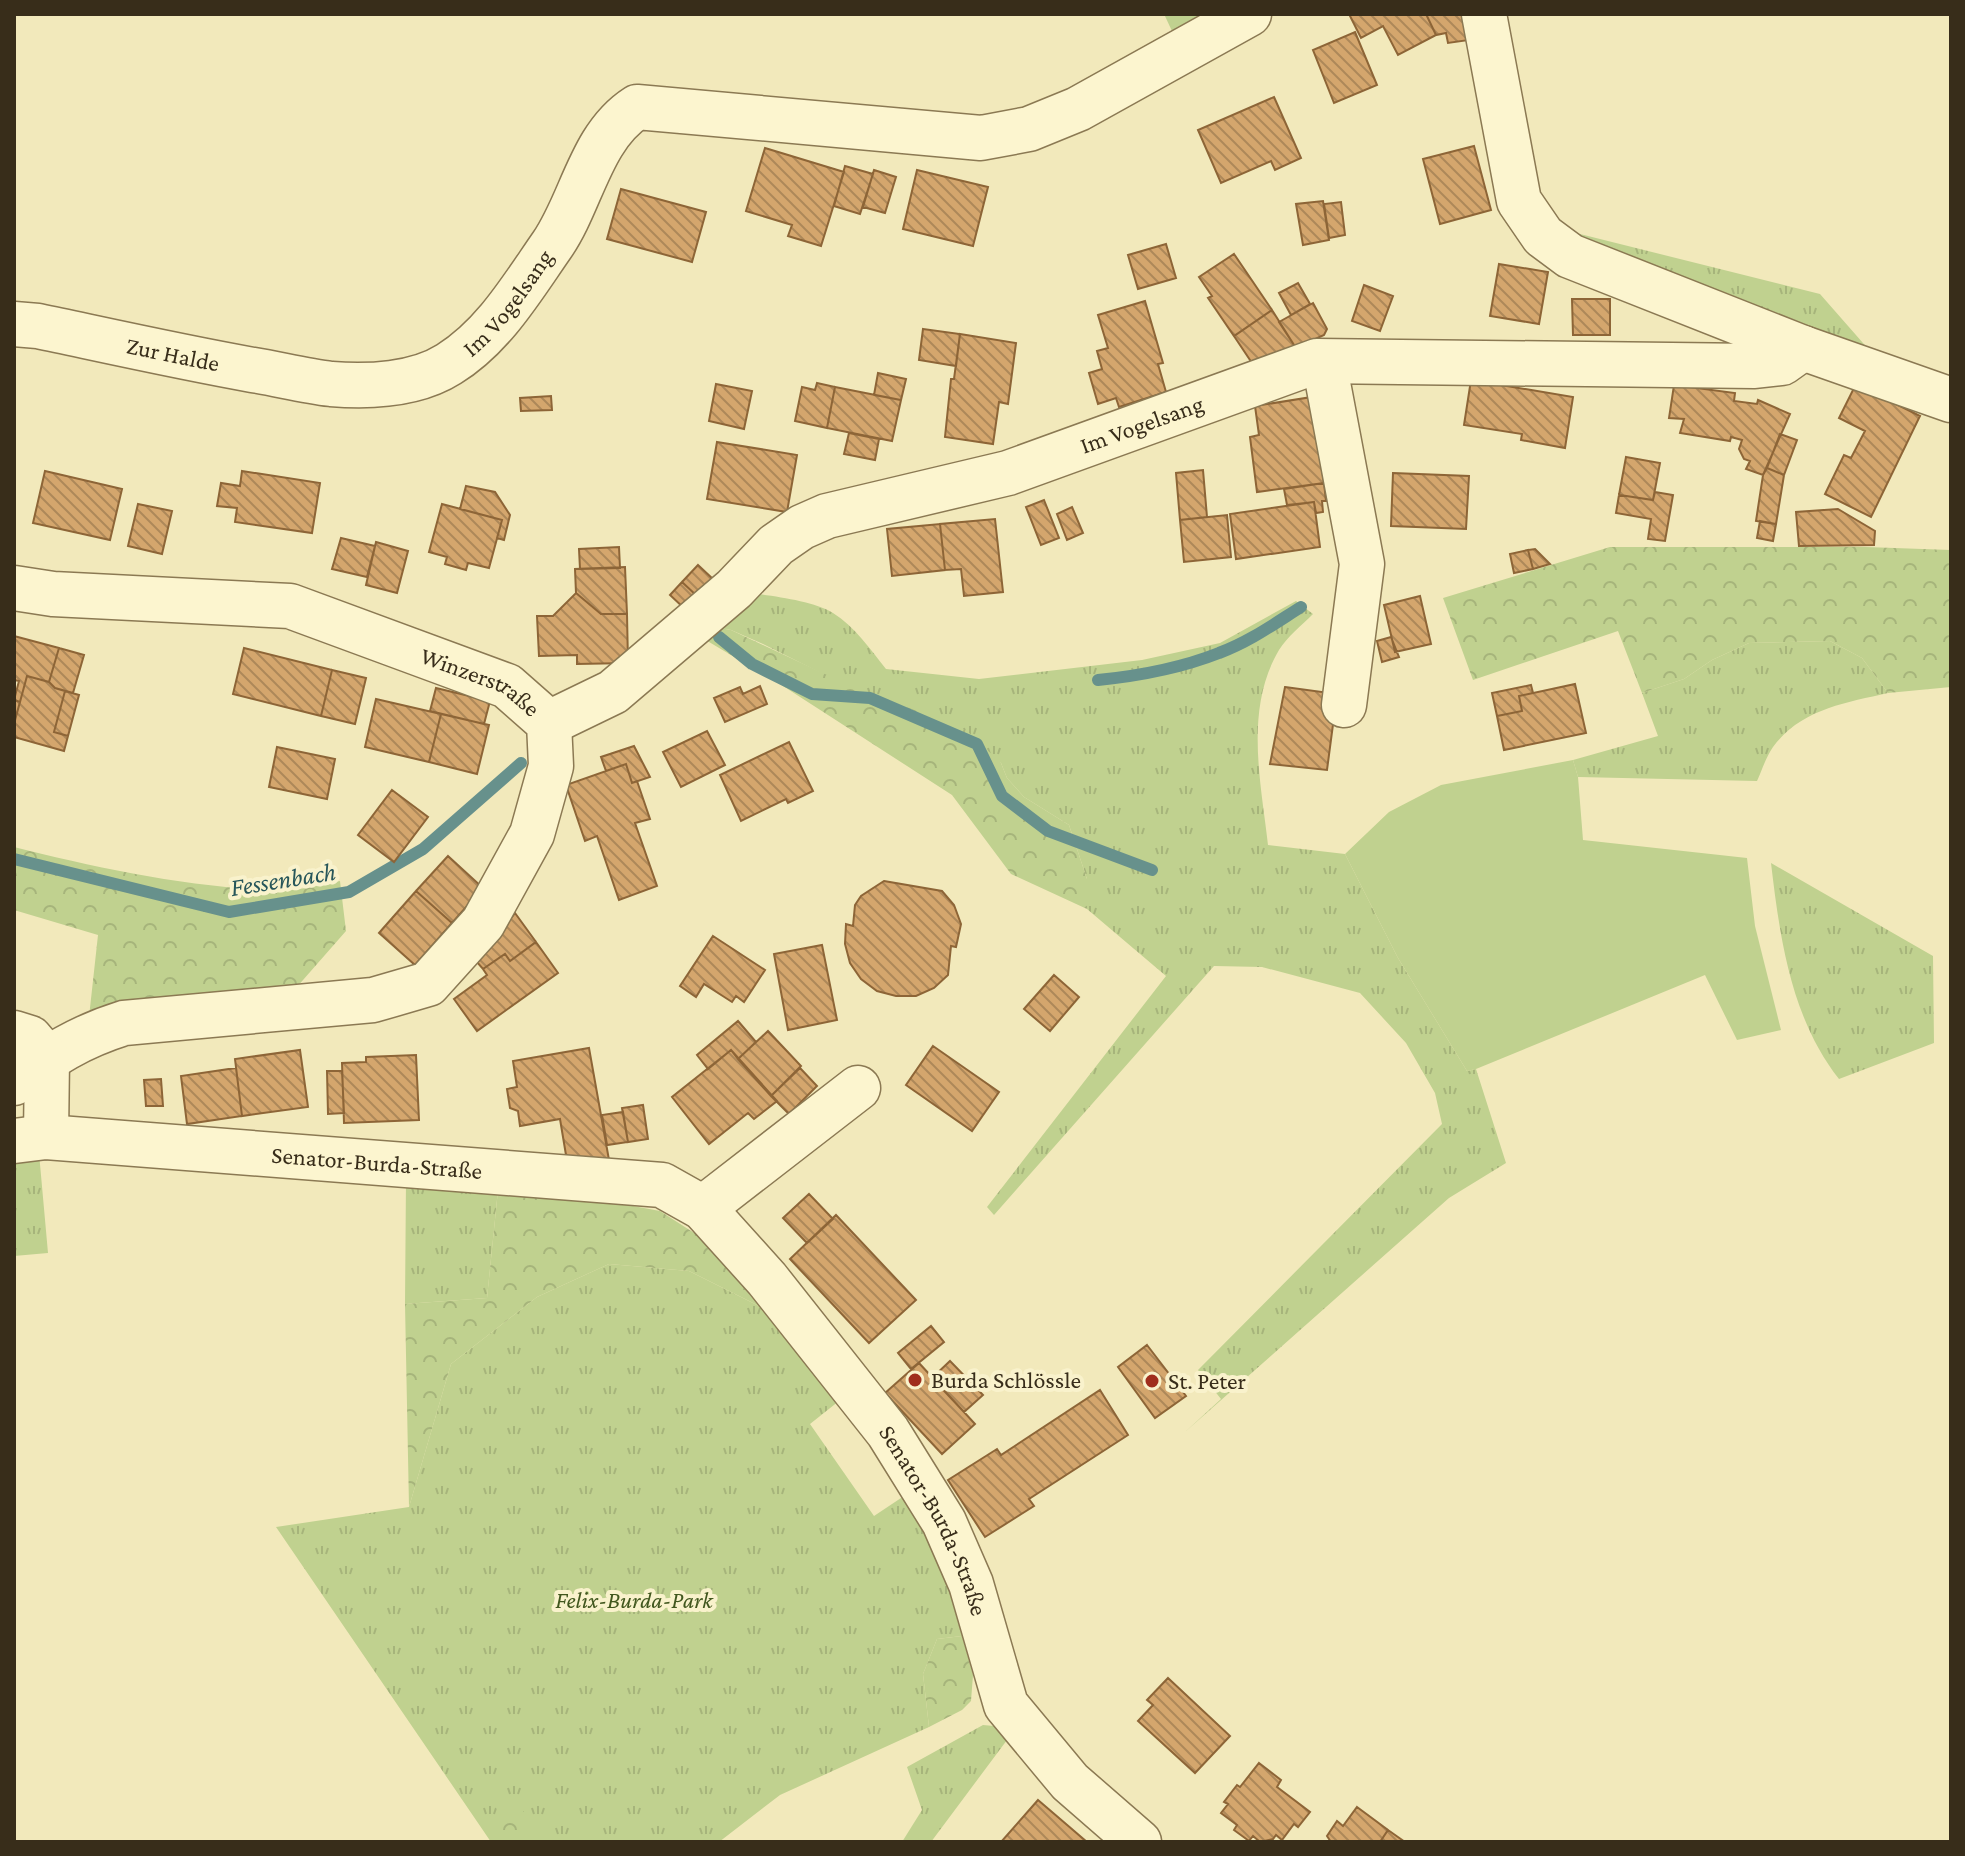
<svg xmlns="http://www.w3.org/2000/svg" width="1965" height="1856" font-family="'Crimson Pro',serif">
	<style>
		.grass { fill: url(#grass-tufts) }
		.forest { fill: url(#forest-crowns) }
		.garden { fill: #c0d18f }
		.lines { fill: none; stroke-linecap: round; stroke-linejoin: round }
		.stream { stroke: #67918c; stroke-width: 12 }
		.building { fill: url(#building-back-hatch); stroke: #8d6537; stroke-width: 2 }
		.minor-casing { stroke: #8b7953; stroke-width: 47 }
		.minor { stroke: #fcf5cf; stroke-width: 44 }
		.poi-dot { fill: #a02e1d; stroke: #f9f2cc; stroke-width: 3 }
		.labels { text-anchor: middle; stroke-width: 8; stroke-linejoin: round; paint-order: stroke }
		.street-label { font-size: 24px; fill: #382d1a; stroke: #f9f2cc }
		.poi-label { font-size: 24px; fill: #382d1a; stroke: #f9f2cc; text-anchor: start }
		.park-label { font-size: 24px; font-style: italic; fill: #41571e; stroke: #f9f2cc }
		.water-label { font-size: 26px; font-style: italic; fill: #27565a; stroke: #f9f2cc }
	</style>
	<defs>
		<pattern id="grass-tufts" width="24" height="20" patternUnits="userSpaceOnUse" patternTransform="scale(2)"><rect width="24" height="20" fill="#c0d18f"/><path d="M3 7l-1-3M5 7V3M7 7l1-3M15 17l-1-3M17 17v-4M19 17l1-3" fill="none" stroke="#a6b47b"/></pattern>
		<pattern id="forest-crowns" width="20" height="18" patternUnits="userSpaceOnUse" patternTransform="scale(2)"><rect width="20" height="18" fill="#c0d18f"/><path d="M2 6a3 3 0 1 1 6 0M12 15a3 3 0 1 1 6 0" fill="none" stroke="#a6b47b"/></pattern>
		<pattern id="building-back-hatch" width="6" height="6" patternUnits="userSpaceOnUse" patternTransform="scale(2)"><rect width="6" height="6" fill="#d4a66d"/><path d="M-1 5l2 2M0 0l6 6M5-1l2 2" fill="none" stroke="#ad8859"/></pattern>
	</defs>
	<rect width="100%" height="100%" fill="#f2e9bb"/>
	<path class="grass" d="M1164 14H1234L1179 46Z
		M1556 228 1820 294 1877 359Z
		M745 592C770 596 812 600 833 613 855 627 870 649 886 669L979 679 1142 660 1220 643 1296 601 1313 614C1302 625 1287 637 1279 650 1244 709 1261 782 1268 845L1345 854 1398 958 1467 1071 1476 1069 1506 1163 1449 1198 1185 1432 1221 1399 1198 1370 1442 1124 1435 1093 1406 1043 1360 993 1262 967 1214 966 994 1215 987 1207 1166 976 1087 909V879L1069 825 1024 797 1007 778 1001 763 763 644 731 630 709 626Z
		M1830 641 1862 658 1888 693C1845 703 1801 709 1773 747 1766 757 1762 770 1757 781L1578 777 1573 760 1658 736 1642 693 1684 679 1712 660 1749 643Z
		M1771 863 1933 956 1934 1043 1839 1079C1791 1018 1780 939 1771 863Z
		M39 1153 48 1253 14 1256V1154Z
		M406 1179 498 1190 487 1298 405 1304Z
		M609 1264 689 1271 775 1314 844 1397 810 1424 874 1516 910 1492 938 1551 962 1636 937 1639 923 1674 929 1727 780 1795 719 1842H491L276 1527 409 1507 451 1364 537 1297Z
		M983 1725 994 1726 1007 1740 931 1842H902L922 1810 907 1767Z"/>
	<path class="forest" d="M1610 547H1866L1951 550V687L1888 693 1862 658 1830 641 1749 643 1712 660 1684 679 1642 693 1618 631 1473 680 1443 598Z
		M709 626 731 630 842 682 966 730 1001 763 1007 778 1024 797 1069 825 1087 879V909L1011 874 952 795 783 686 699 636Z
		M14 847C97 868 200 890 286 890 303 890 322 884 340 881L346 931 296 988 89 1017 98 935 14 910Z
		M498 1190 585 1197 660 1211 702 1238 775 1314 689 1271 609 1264 537 1297 451 1364 409 1507 405 1304 487 1298Z
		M962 1636 973 1675 971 1701 962 1710 929 1727 923 1674 937 1639Z
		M504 1798 522 1810 555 1842H505L495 1803Z"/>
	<path class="garden" d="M1573 760 1578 777 1583 840 1747 858 1755 926 1781 1030 1737 1040 1705 975 1476 1069 1467 1071 1398 958 1345 854 1389 812 1441 785Z"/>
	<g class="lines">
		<path class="stream" d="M719 637 752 664 812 694 870 698 977 744 1002 796 1048 831 1152 870
			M1098 680C1138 676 1181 668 1219 653 1249 642 1274 624 1301 607
			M14 859 229 912 349 892 423 849 521 763"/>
	</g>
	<path class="building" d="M1349 14H1426L1436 35 1398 55 1383 26 1361 38Z
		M1426 14H1465L1469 40 1448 43 1446 33 1436 35Z
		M1355 32 1377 85 1334 103 1313 50Z
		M1274 97 1301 158 1275 170 1271 161 1221 183 1198 130Z
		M1474 146 1491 210 1440 224 1423 159Z
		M765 148 844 172 821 246 788 236 792 225 746 211Z
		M845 166 873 174 860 214 834 206Z
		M874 170 896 177 885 213 863 207Z
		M917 170 988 187 973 246 903 229Z
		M621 189 706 212 692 262 607 239Z
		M1323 201 1329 240 1303 245 1296 204Z
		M1341 202 1345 235 1329 238 1324 204Z
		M1166 244 1176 278 1138 289 1128 255Z
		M1234 254 1272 310 1234 336 1208 298 1212 296 1199 277Z
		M1499 264 1548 272 1539 324 1490 316Z
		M1298 283 1310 304 1291 315 1279 293Z
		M1364 285 1393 296 1380 331 1352 321Z
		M1572 299H1610V335H1573Z
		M1145 301 1163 363 1158 364 1166 392 1119 407 1116 398 1098 404 1089 373 1102 369 1097 351 1108 348 1098 315Z
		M1313 303 1327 329 1324 335 1296 348 1279 322Z
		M1272 310 1296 348 1256 369 1234 336Z
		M923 329 960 334 956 366 919 360Z
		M960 334 1016 343 1008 404 999 402 993 444 945 437 951 379H954Z
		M878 373 906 379 901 400 874 395Z
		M1471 380 1573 397 1565 448 1521 440 1522 434 1464 425Z
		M817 383 835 387 827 428 795 421 802 387 815 390Z
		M716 384 752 391 744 429 709 421Z
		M1856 384 1920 416 1871 517 1825 494 1844 455 1851 458 1865 431 1839 418Z
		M1674 385 1735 393 1734 401 1757 404 1758 400 1790 414 1763 475 1746 469 1750 461 1744 459 1739 449 1742 440 1731 437 1730 441 1680 433 1684 419 1669 418Z
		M835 387 901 400 892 441 827 428Z
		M551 396 552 410 521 411 520 398Z
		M1312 397 1324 483 1257 492 1250 437 1259 435 1255 406Z
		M849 433 879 439 875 460 844 454Z
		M1780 434 1797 440 1784 475 1767 468Z
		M717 442 797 455 787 512 707 499Z
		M1626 457 1660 463 1653 500 1619 495Z
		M1767 468 1784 475 1776 524 1756 521 1763 475Z
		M1203 470 1207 517 1180 520 1176 473Z
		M45 471 122 489 110 540 33 523Z
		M242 471 320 483 312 533 235 522 237 508 217 506 221 483 240 486Z
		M1393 473 1469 476 1466 529 1391 526Z
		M1324 483 1326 501H1322L1323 512 1316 513 1314 502 1287 505 1284 489Z
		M466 486 495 492 510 515 504 540 497 538 502 520 460 509Z
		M1655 492 1673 495 1665 541 1648 539 1651 519 1616 513 1619 495 1653 500Z
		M1044 500 1059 538 1041 545 1026 507Z
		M1314 502 1320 547 1236 559 1230 514Z
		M138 504 172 511 162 554 128 546Z
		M442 504 502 520 489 568 468 563 466 570 445 564 447 557 429 552Z
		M1072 507 1083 533 1067 540 1057 514Z
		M1838 509 1875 531 1874 545 1799 546 1796 512Z
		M1227 515 1231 557 1184 562 1180 520Z
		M995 519 1003 592 964 596 961 569 945 570 940 524Z
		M1760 521 1776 524 1773 541 1757 538Z
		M940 524 945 570 892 576 887 529Z
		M341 538 375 546 367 577 332 569Z
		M376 542 408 551 397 593 366 585Z
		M619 547 620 568 580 569 579 549Z
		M1535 549 1550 564 1533 569 1528 550Z
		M1528 550 1533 569 1514 573 1510 554Z
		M698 565 713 579 697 596 682 582Z
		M625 567 627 614H601L576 593 575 569Z
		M682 582 697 596 685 609 670 595Z
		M576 593 601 614H627L628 663 577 664V655L539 656 537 616H553Z
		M1420 596 1431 644 1395 652 1384 605Z
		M14 636 59 648 49 682 27 676 20 702 14 700 19 681 14 680Z
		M1391 637 1399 657 1382 662 1377 641Z
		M59 648 84 655 73 693 55 688 49 682Z
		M244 648 332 670 321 716 233 694Z
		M332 670 366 678 355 724 321 716Z
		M27 676 49 682 55 688 65 691 54 732 68 736 64 751 14 737V724Z
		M1575 684 1586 733 1504 750 1497 716 1522 711 1519 696Z
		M1531 685 1533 693 1519 696 1522 711 1497 716 1492 693Z
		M760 686 767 704 725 722 714 698 740 687 743 694Z
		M1285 687 1337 694 1327 770 1270 764Z
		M436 688 490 701 484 724 430 711Z
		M65 691 79 695 68 736 54 732Z
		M376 699 441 714 429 762 365 747Z
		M14 700 20 702 14 724Z
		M441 714 489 725 477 774 429 762Z
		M707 731 725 765 681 787 663 752Z
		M789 742 813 791 788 803 786 799 741 821 720 775Z
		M634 746 650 777 632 783 626 764 606 771 601 757Z
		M277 747 335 759 327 799 269 787Z
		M626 764 632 783 637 781 650 819 635 823 657 886 619 900 597 836 585 841 566 785Z
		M392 790 428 817 394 862 358 835Z
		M448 856 483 888 452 923 416 891Z
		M884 881 942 891 954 905 961 924 956 947 951 946 948 975 934 988 916 996H896L877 991 861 979 850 963 845 944 846 924 853 926 855 905 861 896Z
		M416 891 452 923 415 965 379 933Z
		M515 913 536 942 510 961 505 954 483 969 476 961Z
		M713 936 765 970 744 1002 736 996 732 1002 704 984 696 997 680 986Z
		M536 942 558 973 477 1031 454 999 487 975 483 969 505 954 510 961Z
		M822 945 837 1020 788 1030 774 954Z
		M1054 975 1079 997 1050 1031 1024 1009Z
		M738 1021 756 1042 738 1059 731 1050 708 1069 697 1055Z
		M768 1031 801 1066 771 1096 738 1059Z
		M933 1046 999 1092 972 1131 906 1085Z
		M589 1048 609 1160 568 1167 560 1119 520 1126 518 1111 510 1108 507 1089 517 1087 513 1061Z
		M300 1050 308 1107 242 1116 235 1059Z
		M731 1050 777 1101 754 1119 748 1113 709 1144 672 1097Z
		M416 1055 419 1120 344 1123 342 1063 366 1062V1057Z
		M236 1068 242 1116 187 1124 181 1076Z
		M800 1068 817 1086 789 1114 771 1096Z
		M327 1071H342L344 1113 328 1114Z
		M161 1079 163 1106H146L144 1080Z
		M643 1105 648 1139 628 1142 622 1108Z
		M623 1112 628 1142 607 1145 602 1115Z
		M809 1194 833 1219 807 1243 783 1218Z
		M836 1215 916 1300 869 1343 790 1259Z
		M931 1326 944 1342 911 1369 898 1353Z
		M1147 1345 1186 1396 1155 1418 1118 1367Z
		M950 1361 983 1395 964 1412 932 1378Z
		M919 1363 975 1424 942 1454 885 1393Z
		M1100 1390 1128 1435 1029 1499 1034 1506 985 1537 948 1480 997 1449 1001 1455Z
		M1168 1678 1230 1736 1195 1773 1138 1721 1153 1705 1147 1700Z
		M1259 1763 1281 1780 1277 1787 1310 1812 1298 1827 1294 1824 1282 1840 1276 1835 1273 1839 1260 1842 1253 1836 1249 1841 1234 1830 1237 1825 1221 1813 1228 1804 1224 1802 1237 1785 1240 1787Z
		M1038 1800 1087 1842H1001Z
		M1357 1807 1388 1830 1380 1842H1331L1327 1836 1337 1821 1343 1826Z
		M1388 1830 1405 1842H1380Z"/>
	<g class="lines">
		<defs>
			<g id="minor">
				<path d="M1484 14 1519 201 1543 236 1570 256 1803 348 1951 400"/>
				<path id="s1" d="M14 324 38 326C109 341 180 357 253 370 278 374 305 381 331 384 368 387 416 385 449 364 494 336 522 288 552 245 582 202 590 137 637 107L981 138 1029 129 1078 109 1249 14"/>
				<path d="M1324 362 1362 564 1344 705"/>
				<path id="s2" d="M14 588 53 594 290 606 507 686 549 723 551 766 532 834 483 923 428 984 373 1000 124 1023C79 1037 51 1055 14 1083"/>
				<path id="s3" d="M549 723 613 692 734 589 776 545 802 527 827 516 1008 473 1317 361 1755 366 1782 363 1803 348"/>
				<path d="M14 1033 30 1038 47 1058"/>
				<path d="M46 1137 47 1058"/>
				<path id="s4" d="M14 1141 46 1137 662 1185 703 1208 767 1279 888 1432 944 1522 971 1584 1006 1705 1070 1782 1139 1842"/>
				<path d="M703 1208 858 1088"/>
			</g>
		</defs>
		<use href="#minor" class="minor-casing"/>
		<use href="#minor" class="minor"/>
	</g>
	<g class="poi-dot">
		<circle cx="915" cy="1380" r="8"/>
		<circle cx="1152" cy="1381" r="8"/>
	</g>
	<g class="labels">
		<g class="street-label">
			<text dy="8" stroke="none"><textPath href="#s1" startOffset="530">Im Vogelsang</textPath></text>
			<text dy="8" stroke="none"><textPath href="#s1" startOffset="162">Zur Halde</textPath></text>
			<text dy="8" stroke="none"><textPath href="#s3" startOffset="678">Im Vogelsang</textPath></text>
			<text dy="8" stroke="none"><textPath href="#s2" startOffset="482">Winzerstraße</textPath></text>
			<text dy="8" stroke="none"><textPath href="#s4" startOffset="364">Senator-Burda-Straße</textPath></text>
			<text dy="8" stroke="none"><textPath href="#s4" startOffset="1088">Senator-Burda-Straße</textPath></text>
		</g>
		<g class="poi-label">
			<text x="931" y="1388">Burda Schlössle</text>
			<text x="1168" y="1389">St. Peter</text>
		</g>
		<g class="park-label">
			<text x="634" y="1608">Felix-Burda-Park</text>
		</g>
		<g class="water-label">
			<text transform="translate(283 879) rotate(-9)" y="9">Fessenbach</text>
		</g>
	</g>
	<rect width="1965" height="1856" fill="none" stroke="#382d1a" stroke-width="32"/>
</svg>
